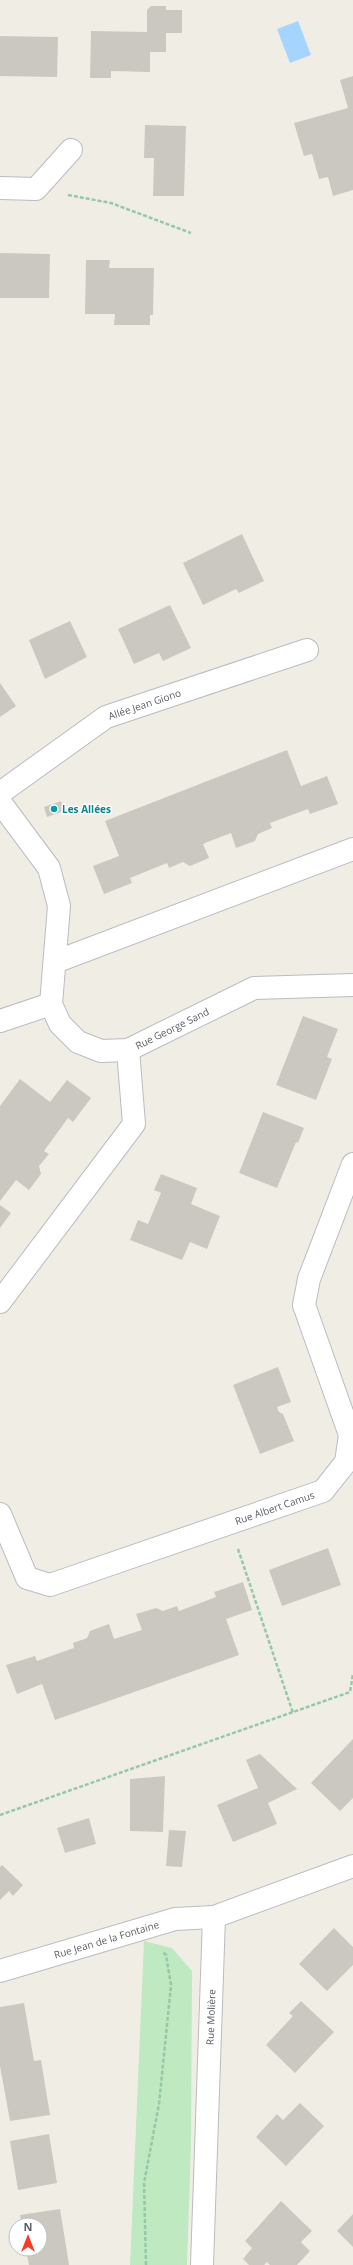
<svg xmlns="http://www.w3.org/2000/svg" width="353" height="2265" font-family="'Open Sans',sans-serif">
	<style>
		.green { fill: #bfe9c1 }
		.water { fill: #a5d4ff }
		.building { fill: #cbc8c1 }
		.lines { fill: none; stroke-linecap: round; stroke-linejoin: round }
		.minor-casing { stroke: #b9bcc1; stroke-width: 24 }
		.path { stroke: #96c8a7; stroke-width: 2.5; stroke-dasharray: 4 2; stroke-linecap: butt }
		.minor { stroke: #fff; stroke-width: 22 }
		.culture-dot { fill: #0f9aa8; stroke: #fff; stroke-width: 1.5 }
		.labels { text-anchor: middle; stroke-width: 3; stroke-linejoin: round; paint-order: stroke }
		.street-label { font-size: 10px; fill: #5c6066; stroke: #fff }
		.culture-label { font-size: 10px; font-weight: bold; fill: #0d838f; stroke: #fff; text-anchor: start }
	</style>
	<rect width="100%" height="100%" fill="#f0eee4"/>
	<path class="green" d="M144 1941 172 1948 192 1971 191 2144 187 2265H130Z"/>
	<path class="water" d="M298 21 311 55 290 63 277 29Z"/>
	<path class="building" d="M151 6H166V10H182V33H166V52H150V72L111 71V78H90L91 31 147 32V10Z
		M0 36 58 37 57 77 0 76Z
		M353 76V190L333 196 328 177 319 179 312 154 304 156 294 123 348 108 340 80Z
		M145 125 186 126 184 196H153L154 158H144Z
		M0 253 50 254 49 298H0Z
		M86 260H110L109 268H154L153 315H150V325H114L115 314H85Z
		M242 534 264 581 239 593 236 589 203 605 183 563Z
		M170 605 191 648 163 661 159 653 134 664 118 629Z
		M70 621 87 657 45 679 29 640Z
		M0 683 16 706 0 717Z
		M287 750 301 786 327 776 338 804 310 814 308 809 270 823 272 828 258 834 255 841 236 848 231 833 205 843 203 844 209 858 190 866 183 862 169 868 167 863 130 878 132 883 104 894 93 866 119 856 105 821Z
		M61 801 64 811 47 817 44 807Z
		M303 1016 338 1029 327 1057 332 1059 316 1100 276 1085Z
		M20 1079 50 1102 67 1080 91 1098 73 1122 68 1118 44 1151 49 1154 39 1166 41 1174 29 1190 16 1180 0 1201V1106Z
		M263 1112 304 1128 298 1143 296 1142 277 1188 239 1173Z
		M161 1174 197 1188 191 1204 220 1216 207 1249 190 1242 182 1260 130 1240 138 1220 148 1224 161 1193 154 1190Z
		M0 1205 11 1213 0 1228Z
		M278 1367 291 1402 277 1407 279 1412 283 1414 294 1441 260 1454 233 1385Z
		M328 1548 341 1585 282 1606 269 1570Z
		M243 1582 252 1610 226 1619 239 1655 55 1720 42 1684 17 1694 6 1665 35 1656 37 1661 74 1648 73 1643 87 1638 90 1631 109 1624 114 1639 142 1630 136 1614 156 1608 163 1611 177 1606 179 1611 216 1597 214 1592Z
		M353 1739V1798L340 1811 311 1783Z
		M260 1754 297 1789 268 1803 277 1824 233 1842 217 1805 258 1788 246 1760Z
		M165 1776 163 1832 130 1831V1779Z
		M89 1818 96 1844 65 1853 57 1828Z
		M169 1830 186 1831 182 1867 166 1866Z
		M2 1865 23 1885 13 1896 9 1891 0 1900V1867Z
		M334 1928 353 1947V1965L327 1991 299 1964Z
		M301 2001 334 2032 295 2073 266 2045 293 2016 289 2013Z
		M24 2003 34 2061 41 2060 50 2115 10 2121 0 2066V2007Z
		M300 2103 324 2126 286 2166 256 2137 277 2114 283 2120Z
		M49 2134 57 2183 18 2190 10 2141Z
		M281 2201 312 2231 301 2242 310 2251 297 2265H270L267 2262 264 2265H249L243 2259 252 2248 245 2241Z
		M60 2209 69 2265H29L26 2249H40V2225H22L20 2215Z
		M353 2214V2247L337 2231Z"/>
	<g class="lines">
		<defs>
			<g id="minor">
				<path d="M0 188 36 189 71 150"/>
				<path id="s1" d="M0 793 106 717 307 650"/>
				<path id="s2" d="M0 802 49 868 59 906 51 1004 60 1024 78 1042 101 1051 128 1050 254 988 353 985"/>
				<path d="M55 962 353 849"/>
				<path d="M0 1021 51 1004"/>
				<path d="M0 1302 134 1124 128 1050"/>
				<path id="s3" d="M0 1514 27 1578 50 1585 323 1491 346 1462 350 1435 304 1305 309 1279 353 1164"/>
				<path id="s4" d="M0 1971 175 1919 214 1917 353 1866"/>
				<path id="s5" d="M202 2265 214 1917"/>
			</g>
		</defs>
		<use href="#minor" class="minor-casing"/>
		<path class="path" d="M68 195 111 203 191 233
			M238 1549 293 1713
			M0 1815 350 1692 353 1674
			M146 2265 144 2183 159 2104 171 1985 166 1955 162 1951"/>
		<use href="#minor" class="minor"/>
	</g>
	<circle class="culture-dot" cx="54" cy="809" r="4"/>
	<g class="labels">
		<g class="street-label">
			<text dy="4" stroke="none"><textPath href="#s1" startOffset="171">Allée Jean Giono</textPath></text>
			<text dy="4" stroke="none"><textPath href="#s2" startOffset="368">Rue George Sand</textPath></text>
			<text dy="4" stroke="none"><textPath href="#s3" startOffset="331">Rue Albert Camus</textPath></text>
			<text dy="4" stroke="none"><textPath href="#s4" startOffset="111">Rue Jean de la Fontaine</textPath></text>
			<text dy="4" stroke="none"><textPath href="#s5" startOffset="248">Rue Molière</textPath></text>
		</g>
		<g class="culture-label">
			<text x="62" y="813">Les Allées</text>
		</g>
	</g>
	<g transform="translate(28 2237)"><circle r="19" fill="#ffffff" stroke="#bebfc2"/>
	<path d="M0-3L7 15L0 10L-7 15Z" fill="#f53d25"/>
	<text y="-6" font-size="11" font-weight="bold" text-anchor="middle" fill="#5c6066">N</text>
	</g>
</svg>
